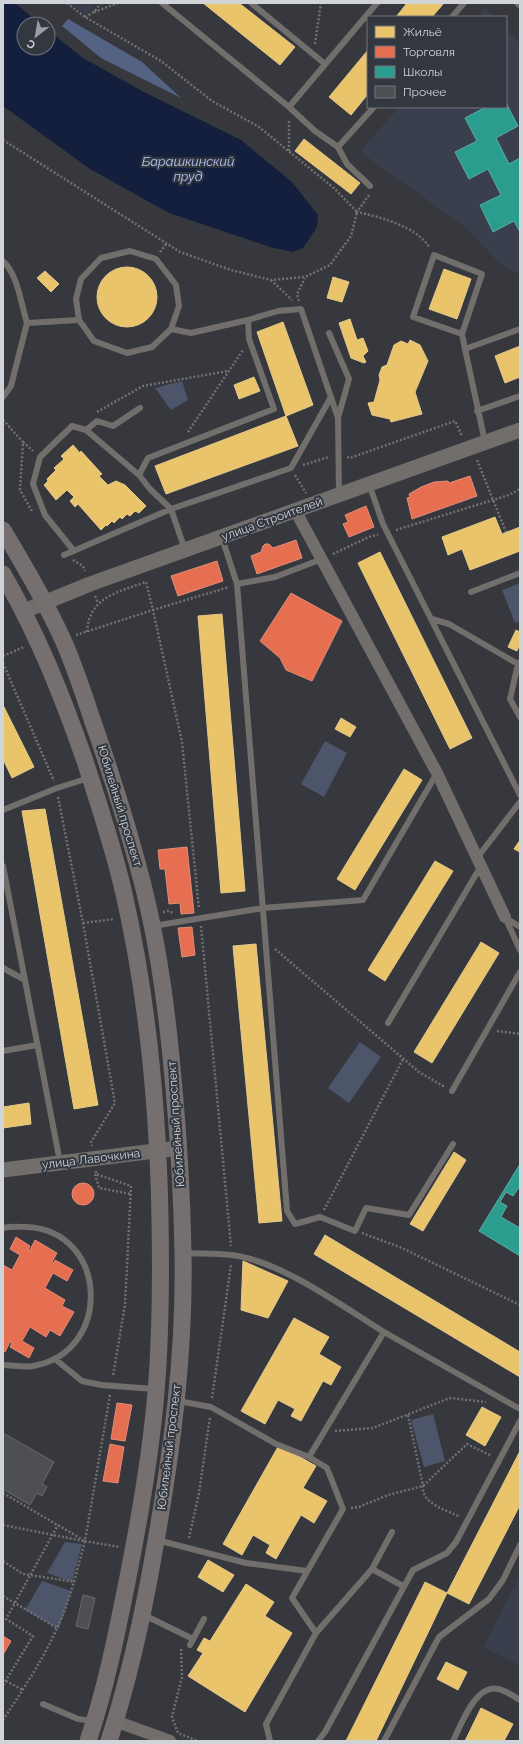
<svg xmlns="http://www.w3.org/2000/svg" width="523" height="1744" font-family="Raleway,sans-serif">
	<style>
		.built { fill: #393f4c }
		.green { fill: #4d556b }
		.forest { fill: #546284 }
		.water { fill: #141f3d }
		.homes { fill: #e9c46a; stroke: #e2c88b }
		.shops { fill: #e76f51; stroke: #e08d7a }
		.schools { fill: #2a9d8f; stroke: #5cada5 }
		.building { fill: #4d4f53; stroke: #68696d }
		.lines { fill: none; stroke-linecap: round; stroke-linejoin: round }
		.path { stroke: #727070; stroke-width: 2.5; stroke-dasharray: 2 2; stroke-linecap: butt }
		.service { stroke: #726e6c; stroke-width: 6 }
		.minor { stroke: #726e6c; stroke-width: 12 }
		.tertiary { stroke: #726e6c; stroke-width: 15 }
		.secondary { stroke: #75706f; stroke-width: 17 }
		.labels { text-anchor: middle; stroke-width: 4; stroke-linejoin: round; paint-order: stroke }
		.street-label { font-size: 12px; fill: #d0d3d8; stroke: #333740 }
		.water-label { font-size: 13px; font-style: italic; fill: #b4c8fc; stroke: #333740 }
	</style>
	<rect width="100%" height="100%" fill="#36383d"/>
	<path class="built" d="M71 3H96L86 15Z
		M485 8 494 17H478Z
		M506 29 520 44V274L500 264 468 229 360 152 399 107H506Z
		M520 1575V1665L483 1647Z"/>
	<path class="green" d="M182 381 188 400 171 410 155 388Z
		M520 583V621L515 623 502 590Z
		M325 741 347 753 324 797 301 784Z
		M360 1042 381 1057 349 1103 328 1088Z
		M433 1414 445 1461 424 1467 411 1420Z
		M65 1542 82 1544 72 1582 47 1573Z
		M42 1581 71 1591 59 1629 25 1610Z"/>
	<path class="forest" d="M68 19 142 62 181 98 101 58 62 26Z"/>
	<path class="water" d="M3 3H15L40 24H24V48H48V30L83 58 142 91 241 140 292 182 318 215 317 227 303 248 293 252 270 247 169 213 90 169 3 106Z"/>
	<path class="homes" d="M203 3H239L295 47 280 65Z
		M407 3H444L432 17H396Z
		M368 50V94L351 115 329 97Z
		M304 139 360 183 351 194 295 151Z
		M97 297a30 30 0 1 1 60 0a30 30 0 1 1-60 0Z
		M444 269 471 279 457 319 429 309Z
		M45 271 59 284 51 292 37 278Z
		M333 277 349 282 342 302 327 298Z
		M350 319 357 340 363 338 368 351 363 356 366 362 364 363 351 358 339 323Z
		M283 322 313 405 286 416 257 332Z
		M410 340 420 345 428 361 415 392 422 414 391 422 390 419 372 415 368 403 374 402 380 380 379 375 382 367 387 365 394 345 401 341 408 344Z
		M520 346V377L505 383 495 356Z
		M254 377 260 391 239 399 234 385Z
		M286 416 298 446 166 494 155 466Z
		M73 445 80 453 81 451 102 474 99 476 108 485 116 481 125 485 146 506 139 513 135 511 130 516 127 514 122 519 120 517 114 523 112 521 107 526 106 525 101 530 78 504 75 507 70 501 74 497 67 490 56 500 44 485 48 481 47 479 56 470 54 468 64 459 61 456Z
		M495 517 502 534 520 527V551L470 570 462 549 448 555 442 537Z
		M380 552 472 738 450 749 358 563Z
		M222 614 245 891 221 893 198 616Z
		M516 630 520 632V643L517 651 508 647Z
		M3 705 34 767 12 778 3 759Z
		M341 718 356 727 350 737 335 729Z
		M404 769 422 780 355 890 337 879Z
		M45 809 98 1105 74 1109 22 811Z
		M520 840V852L514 849Z
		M435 861 453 871 385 981 368 970Z
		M481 942 499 953 432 1063 414 1052Z
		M256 944 282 1221 259 1223 233 946Z
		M29 1103 31 1124 3 1128V1107Z
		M454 1152 466 1160 423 1231 410 1224Z
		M325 1235 520 1352V1377L314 1254Z
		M243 1261 288 1281 268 1318 241 1310Z
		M294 1318 329 1337 319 1354 341 1367 331 1385 323 1381 301 1421 291 1416 295 1409 278 1400 265 1424 241 1411Z
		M482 1407 501 1417 485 1446 466 1435Z
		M279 1445 316 1466 303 1488 327 1501 314 1523 301 1515 276 1559 266 1553 270 1545 253 1535 242 1555 223 1544Z
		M520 1451V1505L469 1604 447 1593Z
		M208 1560 234 1575 223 1592 198 1577Z
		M425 1582 447 1593 376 1741H346Z
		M246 1584 274 1602 265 1616 292 1633 245 1712 188 1676 203 1653 197 1650 204 1638 210 1641Z
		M446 1662 467 1672 458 1690 437 1679Z
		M481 1708 513 1724 504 1741H465Z"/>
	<path class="shops" d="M470 476 477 496 412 519 407 498 410 497 409 494 421 487 434 482 448 481 449 483Z
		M366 506 374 527 349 537 343 524 348 522 345 515Z
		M296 540 302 558 257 574 251 556 261 552 263 546 265 544H269L273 548Z
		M217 561 223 581 178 596 171 576Z
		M291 593 342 621 312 681 286 670 280 658 260 641Z
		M187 847 194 913 181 914 180 903 169 904 165 869H160L158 850Z
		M192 927 195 955 182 957 178 928Z
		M72 1194a11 11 0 1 1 22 0a11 11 0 1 1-22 0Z
		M16 1237 30 1246 28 1250H30L35 1240 57 1253 52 1262 54 1263 55 1260 73 1270 67 1281 53 1273 45 1288 65 1300 62 1306 74 1312 60 1336 50 1330 46 1337 30 1327 22 1341 34 1348 29 1358 10 1347 12 1343 10 1342 5 1352 3 1351V1265L12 1270 20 1255 10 1249Z
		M117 1403 132 1405 125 1441 111 1439Z
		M110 1444 124 1447 118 1483 103 1481Z
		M3 1636 11 1641 3 1655Z"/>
	<path class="schools" d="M506 103 518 126 496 138 509 164 520 158V232L514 221 493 232 480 205 501 195 488 169 469 179 455 152 477 141 465 118 486 107H506Z
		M520 1164V1186L513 1196 506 1192 500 1202 507 1206 501 1217 520 1228V1256L479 1231Z"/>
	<path class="building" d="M3 1433 54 1462 42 1484 47 1487 42 1496 37 1493 30 1505 3 1489Z
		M83 1595 95 1598 88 1629 76 1626Z"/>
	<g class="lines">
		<path class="path" d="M94 12 118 3
			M85 17 94 12 101 3
			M315 44 321 3
			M3 140 180 252 231 270 271 280 305 277 330 265 351 236 357 212 335 189 259 127 212 101 161 61 85 17 67 3
			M289 151V120
			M369 195 357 212C380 217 416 226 429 247
			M160 252 167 243
			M271 280 292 300
			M299 301 297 294 305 278
			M97 412 143 386 228 371
			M3 420 23 442 20 490 32 511
			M188 432 243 350
			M23 442 33 451
			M347 457 350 458 455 421 462 436
			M477 460 506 532
			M303 465 329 457
			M295 475 306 493
			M396 530 509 495 520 489
			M333 554 371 536 378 535
			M73 560 83 566 85 571
			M95 596 98 603
			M87 632C89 597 118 592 146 582L153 610 229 587
			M76 635 153 610 182 742 199 909
			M3 656 24 647
			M3 663 54 781
			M58 797 83 923 115 1103 91 1142 92 1146
			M163 912 169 911 173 913
			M83 923 114 919
			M201 926 231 1246
			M275 949 419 1072 445 1087
			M497 1031 520 1034
			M96 1171V1174L131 1186 125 1305 113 1376
			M95 1174 99 1188 131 1194
			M324 1210 403 1059
			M362 1233 402 1248 520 1305
			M110 1395 85 1541 119 1547
			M212 1398 231 1265
			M408 1415 423 1486C421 1504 447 1510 460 1517
			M335 1431 373 1428 450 1398 486 1402
			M3 1493 85 1541
			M351 1508 359 1507 388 1495 423 1486 467 1444 492 1456
			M3 1525 83 1541
			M189 1538 199 1493 210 1417
			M3 1561 23 1574 75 1582
			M3 1596 57 1628
			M181 1649 182 1677 172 1717 178 1733 198 1741
			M6 1681 23 1690
			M3 1685 33 1636 6 1619 58 1525
			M3 1720C22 1691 43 1660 57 1628 70 1601 77 1570 85 1541"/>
		<path class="service" d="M162 3 289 107 377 3
			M251 3 325 64
			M517 3 520 6
			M452 17 464 3
			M289 107 315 131 338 147 374 107
			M338 147 347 164 370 186
			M3 261C18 275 21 304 27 323
			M79 320 76 299 81 279 101 258 130 251 156 259 176 285 179 306 171 329
			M329 333 349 379 338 418 339 495
			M462 334 413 317 434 255 482 274 462 334 465 349 520 329
			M465 349 485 442
			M3 397 11 386 27 323 79 320 94 341 127 353 152 347 171 329 191 333 248 320
			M477 411 520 396
			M139 475 86 430 97 421 113 426 140 408
			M369 484 383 524 520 795
			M222 538 237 584 287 1211 295 1224 320 1217 355 1231 366 1208 409 1215 453 1144
			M185 550 171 509 150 489 139 475 148 458 274 409 249 339 248 320 278 311 301 309 338 418
			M74 551 45 515 33 484 40 457 72 426 86 430
			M64 555 171 509 291 468 331 397
			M237 584 275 577 322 559
			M471 592 520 573
			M432 619 449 624 518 664 520 662
			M518 664 510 699 520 717
			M3 810 57 788 89 778
			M477 858 520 802
			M3 866 60 1162
			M505 917 520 950
			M506 918 520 927
			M153 926 263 908 363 900 437 773
			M3 968 25 980
			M388 1023 481 866
			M3 1051 37 1045
			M452 1091 520 972
			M3 1228C11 1226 19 1227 27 1227 109 1231 113 1353 33 1366 24 1368 12 1365 3 1365
			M185 1253C200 1254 216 1253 231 1255 279 1260 342 1306 384 1332L309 1457 327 1468 343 1509 292 1598 316 1633 266 1724 270 1741
			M384 1332 520 1409
			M55 1359 82 1381 101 1385 155 1389
			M178 1401 211 1407 276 1444 309 1457
			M392 1532 372 1569 403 1586
			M157 1540 246 1563 307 1571
			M144 1615 193 1639
			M316 1633 372 1569
			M190 1645 204 1619
			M43 1704 78 1719 93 1721
			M318 1741 325 1732 413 1570 447 1553 456 1542 520 1421
			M384 1741 439 1637 489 1599 503 1580 520 1545
			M453 1741C461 1725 476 1683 498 1689 505 1690 513 1696 520 1700"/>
		<path class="minor" d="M295 510 437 773 505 917
			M115 1721 170 1741"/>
		<path class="tertiary" d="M24 611 90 584 520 430
			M3 1170 179 1148"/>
		<path class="secondary" d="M3 530C24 565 46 602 63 640 75 667 84 695 93 722 112 776 129 830 143 885 160 952 168 1020 174 1089 179 1143 182 1198 183 1252 185 1353 172 1453 154 1552 143 1616 129 1679 109 1741
			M3 574C38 635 62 695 85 761 99 805 114 849 124 894 148 1000 158 1109 160 1218 161 1276 161 1334 156 1392 151 1454 140 1516 128 1577 117 1632 106 1688 88 1741"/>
	</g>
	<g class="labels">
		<g class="street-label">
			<text transform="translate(272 519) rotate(-20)" y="4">улица Строителей</text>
			<text transform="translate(120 806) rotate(73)" y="4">Юбилейный проспект</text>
			<text transform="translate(176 1124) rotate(-94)" y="4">Юбилейный проспект</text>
			<text transform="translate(91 1159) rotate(-7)" y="4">улица Лавочкина</text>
			<text transform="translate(169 1447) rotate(-83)" y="4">Юбилейный проспект</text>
		</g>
		<g class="water-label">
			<text x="188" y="166">Барашкинский<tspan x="188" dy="15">пруд</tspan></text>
		</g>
	</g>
	<rect width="523" height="1744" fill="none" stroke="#d0d3d8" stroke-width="8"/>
	<rect x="367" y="16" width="140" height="92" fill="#333740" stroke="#72757d"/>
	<rect x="375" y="26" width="20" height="12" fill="#e9c46a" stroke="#72757d"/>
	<text x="403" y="36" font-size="12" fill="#d0d3d8">Жильё</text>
	<rect x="375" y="46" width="20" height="12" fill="#e76f51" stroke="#72757d"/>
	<text x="403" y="56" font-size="12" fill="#d0d3d8">Торговля</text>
	<rect x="375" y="66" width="20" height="12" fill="#2a9d8f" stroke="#72757d"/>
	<text x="403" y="76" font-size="12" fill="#d0d3d8">Школы</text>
	<rect x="375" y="86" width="20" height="12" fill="#4d4f53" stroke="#72757d"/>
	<text x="403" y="96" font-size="12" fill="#d0d3d8">Прочее</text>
	<g transform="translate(36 36) rotate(211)"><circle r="19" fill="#333740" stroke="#72757d"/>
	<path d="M0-3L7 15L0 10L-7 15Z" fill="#9a9da2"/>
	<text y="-6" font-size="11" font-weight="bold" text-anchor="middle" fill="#d0d3d8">С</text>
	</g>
</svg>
